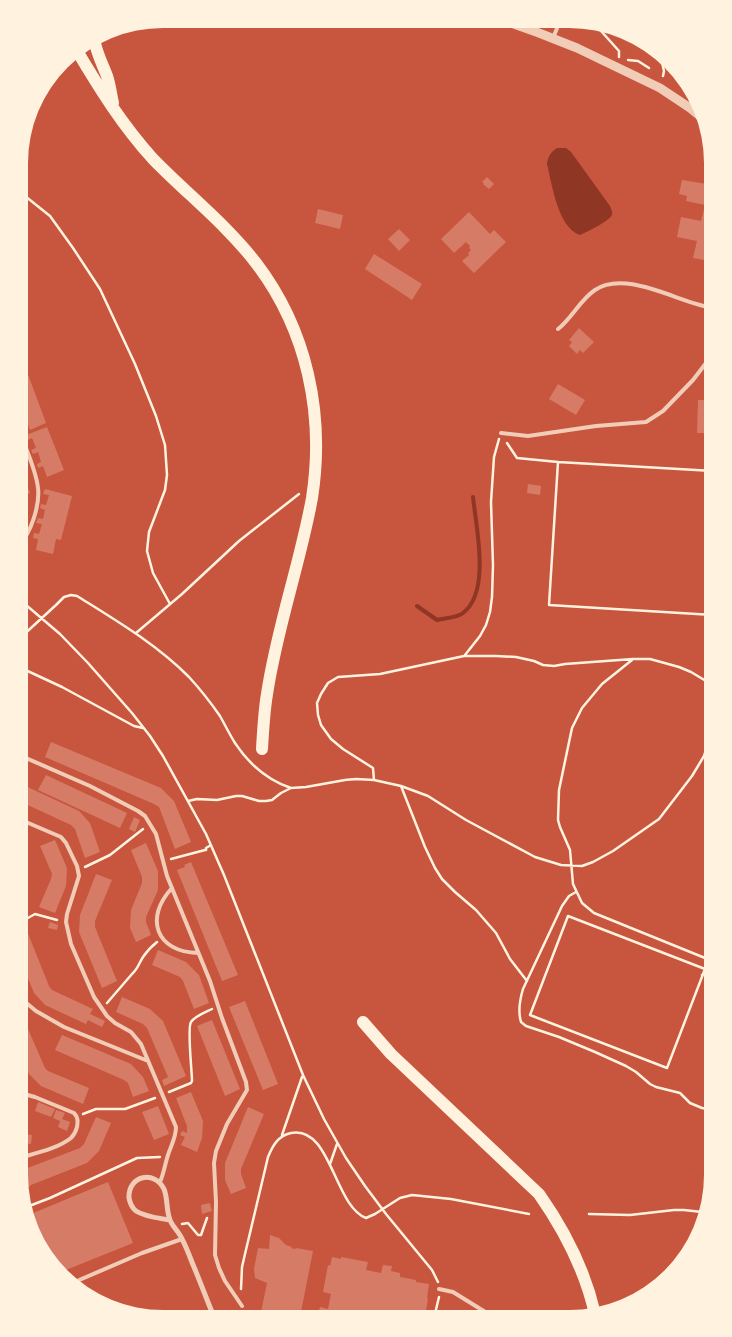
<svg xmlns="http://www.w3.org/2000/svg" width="732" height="1337" font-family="Lora,serif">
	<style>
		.water { fill: #8f3625 }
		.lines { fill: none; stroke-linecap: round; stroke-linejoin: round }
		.stream { stroke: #8f3625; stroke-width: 4 }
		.building { fill: #d67c66 }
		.path { stroke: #fff3e0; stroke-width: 2.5 }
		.service { stroke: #f1ccb7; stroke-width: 4 }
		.minor { stroke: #f1ccb7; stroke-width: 5 }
		.tertiary { stroke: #f1ccb7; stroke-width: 9 }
		.primary { stroke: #fff3e0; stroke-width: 12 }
	</style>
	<rect width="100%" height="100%" fill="#c8553d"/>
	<path class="water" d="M557 148H566L571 152 610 206C611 209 613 212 612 215 609 221 587 232 580 235 558 228 552 184 547 164 548 156 551 152 557 148Z"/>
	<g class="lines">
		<path class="stream" d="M417 606 437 620C445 618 457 618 463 613 491 592 476 527 473 497"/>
	</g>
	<path class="building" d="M487 177 494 184 489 189 483 184 484 183 482 182Z
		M682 180 713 185V262H711L709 266 704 265V260L693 258 697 241 677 237 681 217 701 221 705 205 686 201 687 196 679 194Z
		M318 209 343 215 340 229 315 223Z
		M469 212 490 234 494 230 506 242 474 273 462 261 469 255 468 253 471 250 469 248 470 246 466 242 454 253 441 239Z
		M399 229 410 240 399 251 388 239Z
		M374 254 422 284 412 300 365 269Z
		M579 328 594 342 583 353 580 350 577 354 569 346 572 342 569 340Z
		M20 353 46 423 30 430 26 419 21 421 20 418V416L24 415 20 406Z
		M558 384 585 400 576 415 549 399Z
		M698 400H713V433H697Z
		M47 427 64 470 47 477 43 466 38 468 37 464 41 462 38 452 33 454 31 450 36 448 32 438 28 440 26 435Z
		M20 467 30 493 20 497Z
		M528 484 541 486 540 495 527 493Z
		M45 489 72 496 61 540 56 539 53 554 36 550 38 539 33 538 34 533 39 534 42 524 36 523 38 518 43 519 45 510 40 508 41 504 46 505 49 495 43 494Z
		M20 509 27 512 20 527Z
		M51 742 161 788 174 801 191 842 175 849 159 807 154 804 45 757Z
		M46 775 127 813 120 828 38 790Z
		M19 783 79 811 90 823 100 852 85 858 75 829 71 825 19 801Z
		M134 817 140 820 135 832 129 829Z
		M19 827 24 829 19 840Z
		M55 840 67 868 66 886 55 913 39 907 51 879 52 874 40 846Z
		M146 843 158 871V890L146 917V922L151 935 136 942 130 928 131 910 142 883V877L131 850Z
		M191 862 238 975 222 981 177 870 185 867 184 865Z
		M96 874 112 880 95 921V927L117 981 102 988 79 932 80 915Z
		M50 922 58 925 57 930 48 928Z
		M27 931 49 986 52 990 93 1009 90 1014 105 1021 102 1027 88 1020 86 1024 45 1005 34 993 19 956V934Z
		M158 950 186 962 199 975 209 1003 194 1009 183 981 180 977 152 965Z
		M122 997 150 1009 163 1021 186 1076 164 1086 162 1080 168 1077 147 1028 143 1024 116 1012Z
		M245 1001 278 1084 263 1090 229 1007Z
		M21 1013 45 1068 48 1071 89 1088 83 1104 41 1086 29 1074 19 1050V1014Z
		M212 1020 240 1089 225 1096 197 1026Z
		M62 1035 131 1064 143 1077 149 1091 133 1097 128 1083 124 1080 55 1050Z
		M191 1092 203 1121 202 1138 197 1152 181 1145 185 1137 180 1135 182 1131 187 1133V1126L176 1098Z
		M38 1102 55 1109 51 1117 35 1111Z
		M158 1106 169 1134 154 1140 142 1112Z
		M248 1107 264 1114 241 1169V1174L246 1188 231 1194 225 1180V1163Z
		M56 1110 65 1113 62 1119 70 1122 67 1131 58 1127 60 1121 53 1118Z
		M96 1117 111 1123 99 1151 87 1163 31 1185 28 1188 23 1199 19 1175 25 1169 80 1148 84 1144Z
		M19 1133H24L21 1151H19Z
		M25 1134 32 1135 31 1144 24 1143Z
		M108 1182 133 1243 61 1272 26 1221V1216Z
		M210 1203 212 1211 202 1214 201 1205Z
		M270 1235 279 1238 286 1245 292 1247 291 1248 295 1249 296 1248 313 1251 300 1317H260L267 1283 255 1278 254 1269 258 1248 269 1249Z
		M332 1257 341 1259V1257L368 1262 366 1270 381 1273 383 1265 392 1266 391 1271 400 1273V1277L416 1280V1282L429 1284 427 1298H428L425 1318 317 1317 320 1307 328 1309 331 1294 323 1292 328 1265 330 1266Z"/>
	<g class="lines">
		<path class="path" d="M592 21 619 51V57
			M660 53 664 71 663 76
			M628 60 638 61 649 68
			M20 192 50 216 73 248 100 289 135 364 156 416 165 445 167 475 165 490 149 532 147 551 153 573 170 604
			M507 443 517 458 558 462
			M19 599 60 634 88 663 132 713 150 736 163 756 206 834 224 875 303 1075 324 1119 346 1158 365 1186 386 1214 432 1270 438 1282
			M713 615 549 605 558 462 713 471
			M136 633 182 594 239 541 299 494
			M19 639 56 605 64 597 71 595 77 596C117 621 156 644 189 677 200 689 211 703 220 716 225 725 230 735 235 743 249 764 267 780 291 788
			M465 655 480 636 486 625 490 612 492 597 493 565 491 502 494 457 499 439
			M632 660 602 684 582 708 572 728 559 790 558 820 560 827 570 850 573 884 582 903 594 913 705 958 713 959
			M19 667 62 687 134 726 143 728
			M713 681V669
			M374 780 373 768 343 749 331 739 321 725 318 715 317 703 321 694 328 683 338 677 380 674 464 656H496L516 657 534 661 543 665 554 666 565 664 633 659H650L679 667 691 672 706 681H713
			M401 786 425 847 435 868 442 879 455 892 476 910 496 933 510 959 527 981
			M188 801 197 799 217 800 236 796H242L259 801H266L272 800 281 793 291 788 306 787 345 780 356 779 374 780 401 786 428 796 466 820 535 857 561 865 582 866 593 862 613 851 659 819 692 776 704 756 713 729
			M171 859 205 850H206V848L211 845
			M85 867 110 855 143 829
			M576 892 569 896 562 906 523 989C520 999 518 1012 521 1022L526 1026 559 1037 595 1052 626 1066 636 1072 650 1084 656 1087 680 1093 690 1103 702 1108 713 1110
			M568 916 705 969 667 1068 530 1015Z
			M19 923 35 914 57 920
			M702 975 713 972
			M107 1003 132 974C138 969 139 963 143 957 147 951 152 946 157 942
			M169 1092 191 1083 192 1081C192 1071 187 1028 191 1022 195 1016 206 1012 212 1009
			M83 1114 96 1109H125L155 1098
			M282 1135 302 1077
			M330 1164 337 1144
			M24 1208 50 1198 137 1158 160 1157
			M589 1214 630 1215 674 1210H684L702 1212
			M182 1224 188 1223 198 1235H201L207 1218
			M241 1289 242 1267 245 1254 268 1157C273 1145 278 1136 291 1133 331 1125 334 1206 366 1218L375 1214 400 1198 412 1195 451 1199 529 1214
			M434 1318 439 1297"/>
		<path class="service" d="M553 38 560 21
			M690 108 695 101
			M558 329C572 318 580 300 595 290 626 269 679 303 713 308
			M501 433 528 436 596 426 646 422 663 411 693 380 713 354
			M19 545C31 533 40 505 38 488 36 470 26 449 20 433
			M19 755 90 786 138 811 145 816 156 834 167 876 210 981 222 1018 246 1082 247 1090 227 1124 216 1151 214 1163 216 1202 215 1255 219 1268 225 1281 242 1306
			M19 819 61 837 66 843 77 866 79 876 67 914 66 922 71 944 94 997 107 1016 115 1023 131 1032 141 1044 176 1127C176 1138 171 1145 168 1155 165 1164 164 1173 160 1182
			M172 888C144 918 156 952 198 953
			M19 990 24 1001 36 1011 64 1027 148 1061
			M19 1110C24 1098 24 1087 19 1075
			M19 1158C36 1153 57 1149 71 1138 74 1135 76 1131 77 1127 78 1121 78 1117 74 1113L35 1097 24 1094
			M70 1284 142 1253 182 1239
			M439 1289 453 1292 495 1318"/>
		<path class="minor" d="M170 1220C159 1218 145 1217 136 1211 132 1208 130 1203 129 1198 128 1175 155 1170 164 1189 168 1199 166 1210 170 1220 172 1226 179 1232 182 1239 187 1248 190 1258 194 1267 201 1284 207 1300 214 1317"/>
		<path class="tertiary" d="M505 21 539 33 577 48 660 88 690 108 706 121"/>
		<path class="primary" d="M94 38C96 52 102 63 107 76 110 85 111 94 113 103
			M76 49C99 88 123 126 153 159 187 194 226 224 256 263 307 330 325 414 312 498 300 564 277 627 267 694 264 712 263 731 262 749
			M363 1022 391 1054 539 1194C565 1231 585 1270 595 1314"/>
	</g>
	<path d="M0 0H732V1337H0ZM163 28H569A135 135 0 0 1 704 163V1175A135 135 0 0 1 569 1310H163A135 135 0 0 1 28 1175V163A135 135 0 0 1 163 28Z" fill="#fff3e0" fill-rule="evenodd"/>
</svg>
